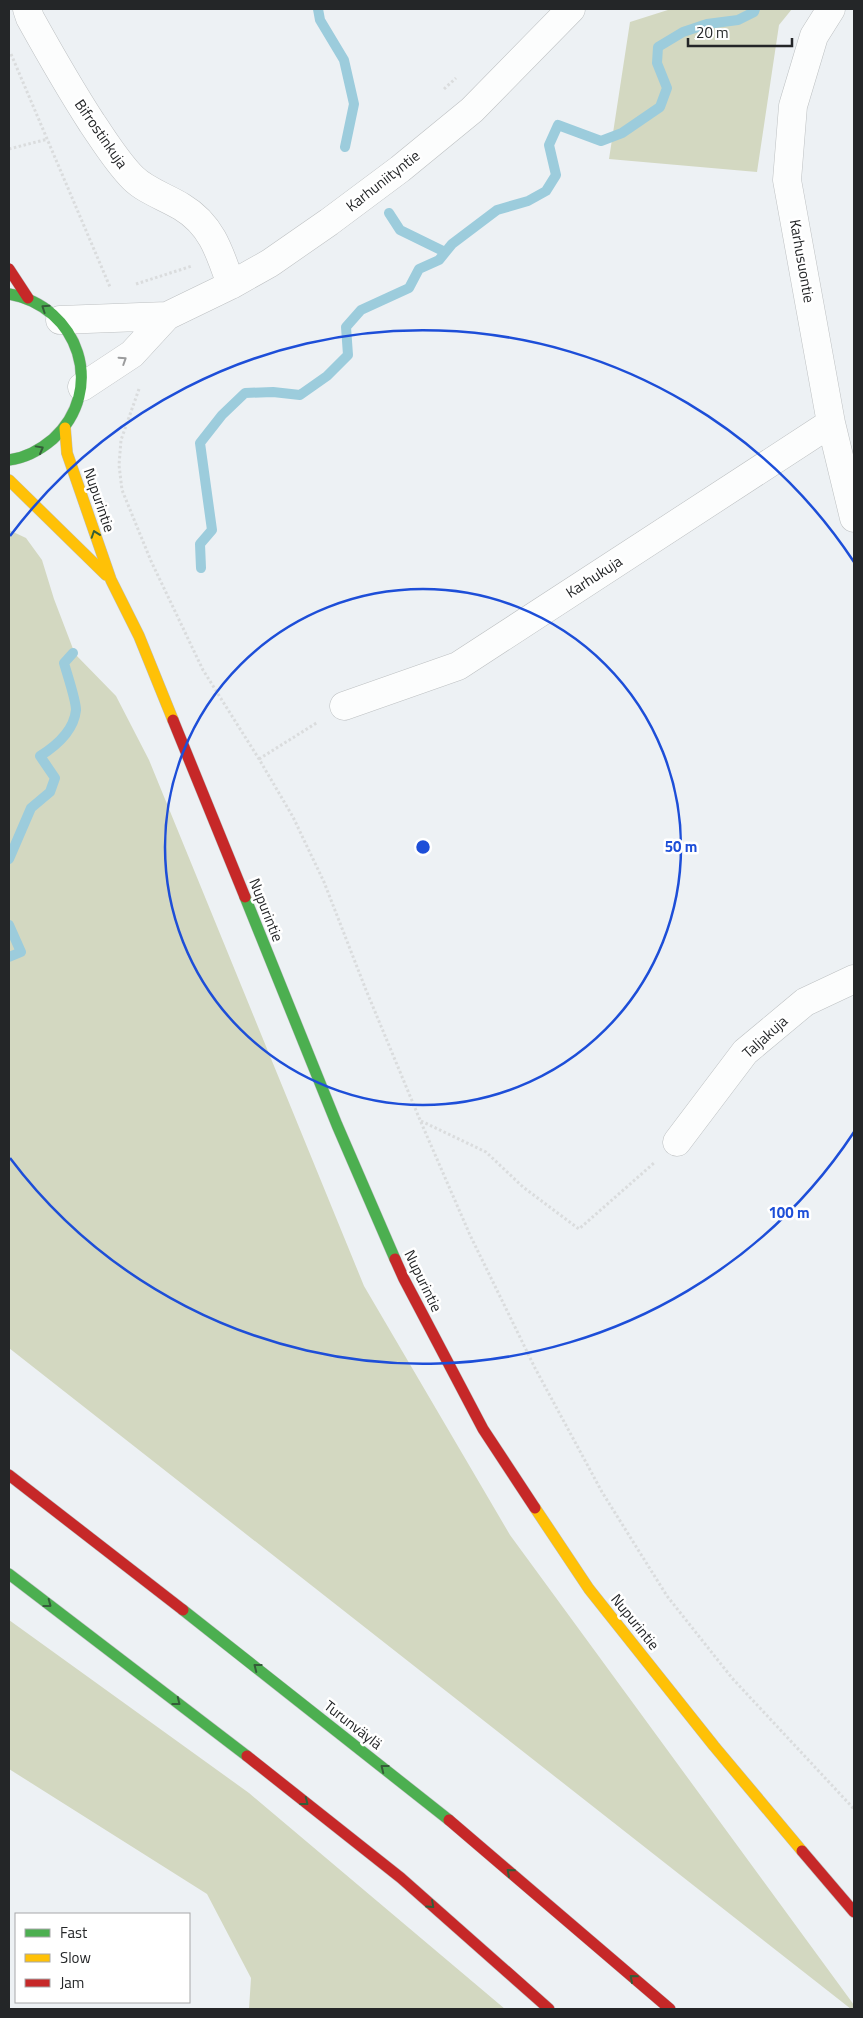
<svg xmlns="http://www.w3.org/2000/svg" width="863" height="2018" font-family="'Titillium Web',sans-serif">
	<style>
		.green { fill: #d3d8c1 }
		.lines { fill: none; stroke-linecap: round; stroke-linejoin: round }
		.stream { stroke: #9cccdc; stroke-width: 10 }
		.street-casing { stroke: #bdc0c2; stroke-width: 29 }
		.fast-casing { stroke: #bdc0c2; stroke-width: 12 }
		.slow-casing { stroke: #bdc0c2; stroke-width: 12 }
		.jam-casing { stroke: #bdc0c2; stroke-width: 12 }
		.path { stroke: #dadcdd; stroke-width: 3; stroke-dasharray: 2.5 2.5; stroke-linecap: butt }
		.street { stroke: #fcfdfd; stroke-width: 28 }
		.fast { stroke: #4caf50; stroke-width: 11 }
		.slow { stroke: #ffc107; stroke-width: 11 }
		.jam { stroke: #c62828; stroke-width: 11 }
		.oneway { stroke: #345d38 }
		.oneway2 { stroke: #9b9c9d }
		.ring { fill: none; stroke: #1d4ed8; stroke-width: 2.5 }
		.labels { text-anchor: middle; stroke-width: 5; stroke-linejoin: round; paint-order: stroke }
		.street-label { font-size: 15px; fill: #242628; stroke: #fff }
		.centre { fill: #1d4ed8; stroke: #fff; stroke-width: 2.5 }
		.ring-label { font-size: 15px; text-anchor: middle; font-weight: bold; fill: #1d4ed8; stroke: #fff; stroke-width: 5; stroke-linejoin: round; paint-order: stroke }
	</style>
	<rect width="100%" height="100%" fill="#edf1f4"/>
	<path class="green" d="M671 9H792L779 25 757 172 609 159 630 22Z
		M9 530 26 538 42 560 54 599 75 654 116 696 149 760 364 1286 510 1535 854 2005V2009H851L9 1348Z
		M9 1620 249 1793 505 2009H249L251 1978 207 1894 9 1769Z"/>
	<g class="lines">
		<path class="stream" d="M318 9 320 20 344 60 354 104 345 147
			M389 213 400 230 445 252
			M201 568 200 544 212 530 200 443 222 415 245 393 273 392 300 395 327 376 348 355 346 327 361 310 409 288 419 269 439 260 452 244 497 210 528 201 546 191 556 175 549 145 558 125 601 141 622 133 660 107 667 88 657 63 658 47 683 32 707 24 738 20 754 12 755 9
			M9 859 31 808 50 792 55 778 40 756C56 746 74 730 76 710 76 700 67 674 64 663L73 653
			M9 925 21 952 9 957"/>
		<defs>
			<path id="street" d="M27 9 30 18C50 54 70 89 92 123 105 142 117 162 133 178 146 191 166 197 182 207 212 225 220 253 231 285
				M831 9 814 36 793 106 787 180 831 423 854 518
				M60 320 167 316
				M82 387 132 354 167 316 231 285 270 263 329 222 400 169 472 110 571 9
				M344 706 458 666 831 423
				M677 1142 745 1052 805 1002 854 979"/>
			<path id="fast" d="M9 294C79 306 107 390 53 439 40 450 26 458 9 460
				M245 897 337 1125 395 1259
				M9 1574 247 1756
				M183 1610 449 1820"/>
			<path id="slow" d="M65 428 67 453 111 580 139 636 173 720
				M9 480 106 575
				M535 1508 589 1589 714 1746 802 1851"/>
			<path id="jam" d="M9 269 28 298
				M173 720 245 897
				M395 1259 404 1279 483 1429 535 1508
				M9 1475 183 1610
				M247 1756 401 1878 549 2009
				M449 1820 670 2009
				M802 1851 854 1912"/>
		</defs>
		<use href="#street" class="street-casing"/>
		<use href="#fast" class="fast-casing"/>
		<use href="#slow" class="slow-casing"/>
		<use href="#jam" class="jam-casing"/>
		<path class="path" d="M11 54 110 287
			M444 89 456 78
			M9 149 48 139
			M136 284 192 266
			M139 389 121 440 119 465 122 490 151 561 203 670 259 759 293 817 324 882 366 990 420 1120 470 1235 535 1368 602 1492 667 1596 732 1678 854 1809
			M259 759 318 722
			M421 1121 486 1152 523 1187 579 1229 654 1163"/>
		<use href="#street" class="street"/>
		<use href="#fast" class="fast"/>
		<use href="#slow" class="slow"/>
		<use href="#jam" class="jam"/>
	</g>
	<defs><path id="oneway-chevron" d="M-2-3.5L2.5 0L-2 3.5" fill="none" stroke-width="1.6" stroke-linecap="round" stroke-linejoin="round" transform="scale(1.25)"/></defs>
	<g class="oneway">
		<use href="#oneway-chevron" transform="translate(45 308) rotate(-146)"/>
		<use href="#oneway-chevron" transform="translate(40 449) rotate(-29)"/>
		<use href="#oneway-chevron" transform="translate(95 534) rotate(-109)"/>
		<use href="#oneway-chevron" transform="translate(48 1604) rotate(37)"/>
		<use href="#oneway-chevron" transform="translate(257 1667) rotate(-142)"/>
		<use href="#oneway-chevron" transform="translate(177 1702) rotate(38)"/>
		<use href="#oneway-chevron" transform="translate(384 1768) rotate(-142)"/>
		<use href="#oneway-chevron" transform="translate(305 1802) rotate(38)"/>
		<use href="#oneway-chevron" transform="translate(510 1872) rotate(-139)"/>
		<use href="#oneway-chevron" transform="translate(431 1905) rotate(42)"/>
		<use href="#oneway-chevron" transform="translate(633 1978) rotate(-139)"/>
	</g>
	<use class="oneway2" href="#oneway-chevron" transform="translate(123 360) rotate(-33)"/>
	<g class="ring">
		<circle cx="423" cy="847" r="258"/>
		<path d="M854 1132A517 517 0 0 1 10 1158M10 536A517 517 0 0 1 854 562"/>
	</g>
	<g class="labels">
		<g class="street-label">
			<text transform="translate(101 134) rotate(55)" y="5">Bifrostinkuja</text>
			<text transform="translate(383 181) rotate(-38)" y="5">Karhuniityntie</text>
			<text transform="translate(802 261) rotate(80)" y="5">Karhusuontie</text>
			<text transform="translate(99 500) rotate(71)" y="5">Nupurintie</text>
			<text transform="translate(594 577) rotate(-33)" y="5">Karhukuja</text>
			<text transform="translate(266 910) rotate(68)" y="5">Nupurintie</text>
			<text transform="translate(765 1037) rotate(-42)" y="5">Taljakuja</text>
			<text transform="translate(423 1281) rotate(64)" y="5">Nupurintie</text>
			<text transform="translate(635 1622) rotate(51)" y="5">Nupurintie</text>
			<text transform="translate(353 1725) rotate(38)" y="5">Turunväylä</text>
		</g>
	</g>
	<circle cx="423" cy="847" r="8" class="centre"/>
	<g class="ring-label">
		<text x="681" y="852">50 m</text>
		<text x="789" y="1218">100 m</text>
	</g>
	<rect width="863" height="2018" fill="none" stroke="#242628" stroke-width="20"/>
	<rect x="15" y="1913" width="175" height="90" fill="#ffffff" stroke="#a7a8a9"/>
	<rect x="25" y="1929" width="25" height="8" fill="#4caf50" stroke="#a7a8a9"/>
	<text x="60" y="1938" font-size="15" fill="#242628">Fast</text>
	<rect x="25" y="1954" width="25" height="8" fill="#ffc107" stroke="#a7a8a9"/>
	<text x="60" y="1963" font-size="15" fill="#242628">Slow</text>
	<rect x="25" y="1979" width="25" height="8" fill="#c62828" stroke="#a7a8a9"/>
	<text x="60" y="1988" font-size="15" fill="#242628">Jam</text>
	<path d="M688 38v8h104v-8" fill="none" stroke="#242628" stroke-width="2.5"/>
	<text x="696" y="38" font-size="15" fill="#242628" stroke="#ffffff" stroke-width="4" paint-order="stroke">20 m</text>
</svg>
